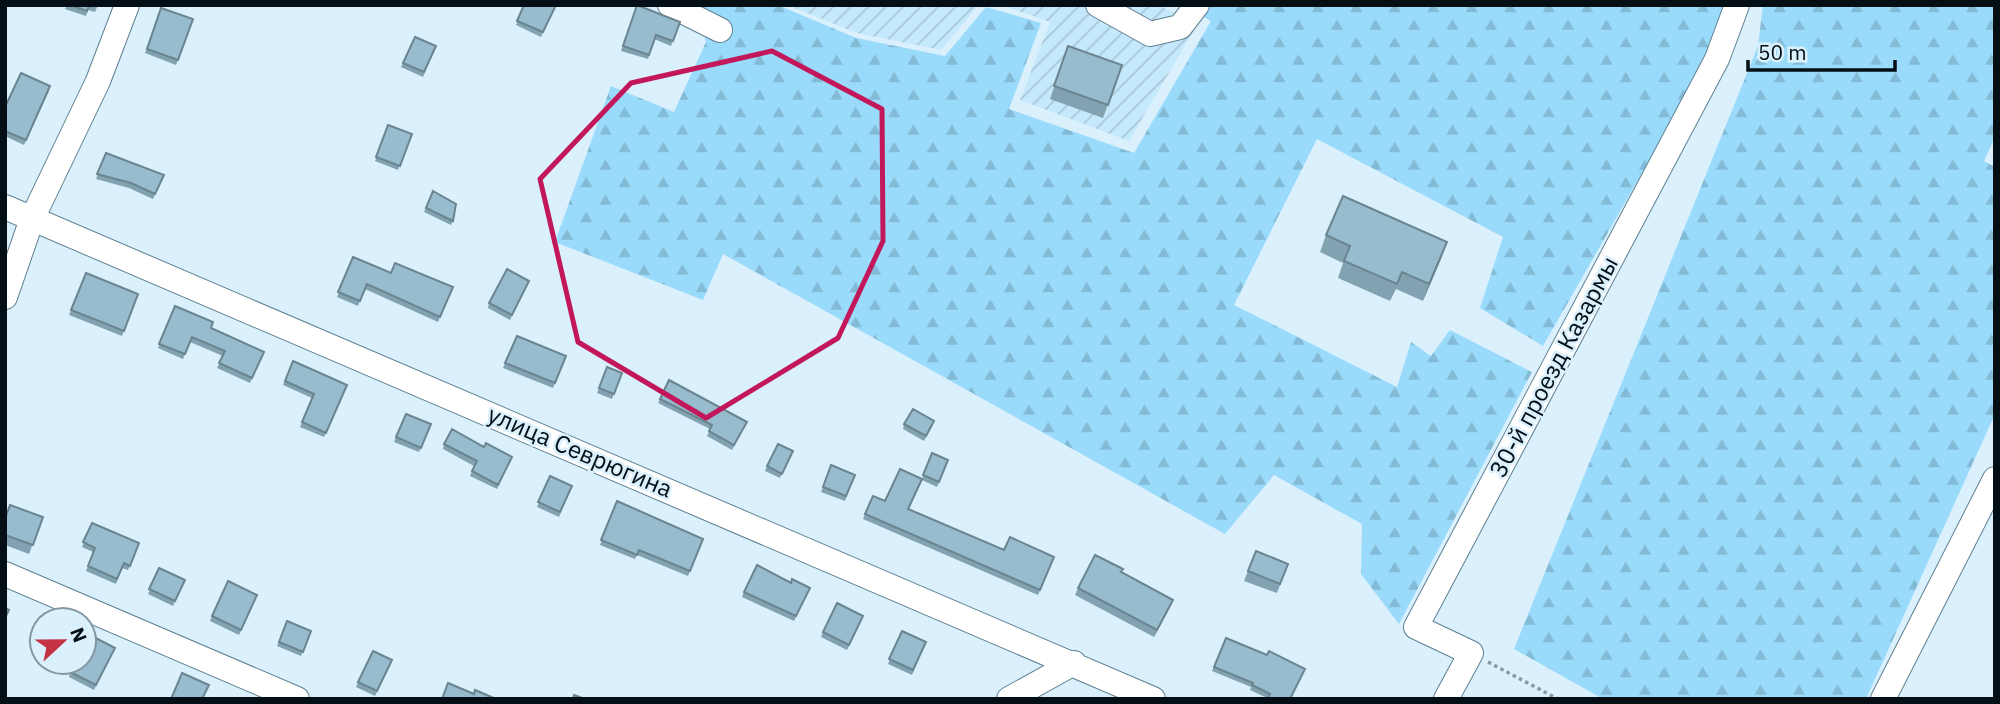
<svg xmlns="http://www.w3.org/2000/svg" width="2000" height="704" font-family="'IBM Plex Sans',sans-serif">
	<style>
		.industrial { fill: url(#industrial-furrows) }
		.forest { fill: url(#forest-firs) }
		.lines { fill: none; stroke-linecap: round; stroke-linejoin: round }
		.minor-casing { stroke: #5e8091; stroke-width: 26 }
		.path { stroke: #889aa4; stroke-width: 3.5; stroke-dasharray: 3.5 3.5; stroke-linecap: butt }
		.minor { stroke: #fff; stroke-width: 24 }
		.wall { fill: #82a2b1 }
		.shaded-wall { fill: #6a8490 }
		.building { fill: #97bcce; stroke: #6a8490; stroke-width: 2 }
		.marked { fill: none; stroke: #c2185b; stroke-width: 5; stroke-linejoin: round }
		.labels { text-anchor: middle; stroke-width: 5; stroke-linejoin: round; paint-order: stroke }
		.street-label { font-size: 24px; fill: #030f15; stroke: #daf0fc }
	</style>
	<defs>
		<pattern id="industrial-furrows" width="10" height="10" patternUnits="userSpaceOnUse" patternTransform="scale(1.75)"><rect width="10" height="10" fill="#c5e9fc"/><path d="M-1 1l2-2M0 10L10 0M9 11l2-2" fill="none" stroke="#a8c7d7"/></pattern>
		<pattern id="forest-firs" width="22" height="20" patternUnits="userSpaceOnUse" patternTransform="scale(1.75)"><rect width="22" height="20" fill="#9adbfb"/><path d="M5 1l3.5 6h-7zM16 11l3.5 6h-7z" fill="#83bbd6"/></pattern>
	</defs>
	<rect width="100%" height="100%" fill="#daf0fc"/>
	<path class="industrial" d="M787 5H979L941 50 857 33Z
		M1002 5H1159L1197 25 1129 141 1020 100 1050 22Z"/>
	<path class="forest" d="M696 5H778L856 38 945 56 986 7 1041 23 1009 109 1134 153 1211 21 1182 5H1728L1685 98 1543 346 1480 308 1503 237 1317 139 1234 305 1397 387 1411 342 1431 356 1450 330 1532 372 1399 624 1361 574 1362 524 1274 475 1225 534 723 254 703 300 555 242 611 86 674 112 706 42Z
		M1763 5H1995V137L1984 161 1995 167V414L1866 699H1603L1514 649 1758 46Z"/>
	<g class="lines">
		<defs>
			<path id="minor" d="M670 5 720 30
				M1098 5 1150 34 1180 27 1197 5
				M5 207 1153 699
				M5 297 32 219 98 81 127 5
				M5 574 297 699
				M1009 699 1074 663
				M1446 699 1471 653 1416 627 1717 59 1737 5
				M1883 699 1995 479"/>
		</defs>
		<use href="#minor" class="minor-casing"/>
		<path class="path" d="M1488 662 1558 699"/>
		<use href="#minor" class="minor"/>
	</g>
	<path class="wall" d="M67 5H98L95 12 88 10 86 16 65 9Z
		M524 5H556L541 37 516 25Z
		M637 5 680 22 671 46 654 39 648 59 621 51Z
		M161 8 193 19 176 65 145 53Z
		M415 37 436 46 423 77 401 67Z
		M1068 46 1122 65 1103 118 1050 99Z
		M49 91 24 145 5 136V107Z
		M388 125 412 134 398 170 375 161Z
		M106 153 164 175 153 199 129 188 96 179Z
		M433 191 453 221 451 225 424 212Z
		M1326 235 1447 242 1423 301 1396 289 1390 301 1338 278 1343 263 1320 252Z
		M353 257 391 273 453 287 438 322 365 289 358 306 337 297Z
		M86 273 138 294 122 336 69 315Z
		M529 281 510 320 488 308 489 303Z
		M175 306 211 328 264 352 250 383 217 368 223 356 190 342 183 359 158 348Z
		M517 336 566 356 553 388 503 368Z
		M293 361 347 385 324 437 300 427 312 398 283 385Z
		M607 367 622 373 612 399 597 393Z
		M660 399 745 426 732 450 707 436 710 429 658 403Z
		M406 414 431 424 419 452 394 442Z
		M904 424 933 425 924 441 903 429Z
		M444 444 484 447 512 457 497 489 470 476 474 466 443 449Z
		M793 451 780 478 765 471 767 466Z
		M932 453 948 460 937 487 922 480 909 509 1004 550 1054 557 1038 595 863 519 865 514 922 479Z
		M831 465 855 475 845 501 821 492Z
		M550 476 572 486 559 517 537 507Z
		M617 501 703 539 688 576 637 555 635 559 600 545Z
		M43 517 29 554 5 545V519Z
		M92 523 139 543 128 570 122 568 116 584 86 571 93 552 82 547Z
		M1256 551 1288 564 1277 593 1244 581Z
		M159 568 185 580 173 606 148 594Z
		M1078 588 1173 600 1170 607 1154 637 1075 595Z
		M744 592H808L794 621 742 597Z
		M257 595 239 635 210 621 212 616Z
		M863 616 847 650 821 637 823 632Z
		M287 621 311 631 301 656 277 646Z
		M902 631 926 642 912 675 888 664Z
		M1226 638 1267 655 1303 674 1267 698 1250 690 1251 687 1212 671Z
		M115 648 94 690 69 677 70 672Z
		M390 665 375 696 356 687 358 682Z"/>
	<path class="shaded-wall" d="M1447 242 1441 259 1423 301 1429 284Z
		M1173 600 1170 607 1154 637 1157 630Z"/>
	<path class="building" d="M70 5H89L87 11Z
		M524 5H556L543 32 517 21Z
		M637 5 680 22 673 41 656 35 649 55 623 46Z
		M161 8 193 19 178 60 147 49Z
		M415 37 436 46 424 72 403 63Z
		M1068 46 1122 65 1108 105 1054 86Z
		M21 73 50 86 26 140 5 131V107Z
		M388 125 412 134 400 166 376 157Z
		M106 153 164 175 155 194 131 183 97 174Z
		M433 191 456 204 453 221 426 208Z
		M1343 196 1447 242 1429 284 1402 272 1397 284 1344 261 1350 246 1326 235Z
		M353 257 391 273 395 263 453 287 440 317 367 284 360 301 338 292Z
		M507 269 529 281 512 315 489 303Z
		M86 273 138 294 124 331 71 310Z
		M175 306 213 322 211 328 264 352 252 378 219 363 225 351 192 337 185 354 159 344Z
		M517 336 566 356 555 383 505 363Z
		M293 361 347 385 326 433 302 422 314 394 285 381Z
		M607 367 622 373 614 394 599 388Z
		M669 380 747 422 734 445 709 431 712 425 660 399Z
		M913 409 934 421 926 436 904 424Z
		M406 414 431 424 421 448 396 437Z
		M452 429 484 447 486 443 512 457 498 485 472 471 477 461 444 444Z
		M778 444 793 451 782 474 767 466Z
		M932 453 948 460 939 482 923 475Z
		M831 465 855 475 846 496 823 487Z
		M900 469 922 479 908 509 1004 550 1010 537 1054 557 1040 590 865 514 873 496 885 501Z
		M550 476 572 486 560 512 538 502Z
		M617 501 703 539 690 571 639 550 637 555 601 540Z
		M10 505 43 517 33 545 5 535V519Z
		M92 523 139 543 130 566 124 563 117 579 88 566 95 548 83 542Z
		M1256 551 1288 564 1280 584 1248 571Z
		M1095 555 1123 569 1121 572 1173 600 1157 630 1078 588Z
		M757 565 791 583 792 579 810 588 796 616 744 592Z
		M159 568 185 580 175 601 149 589Z
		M228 581 257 595 241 630 212 616Z
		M837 603 863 616 849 645 823 632Z
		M5 608 9 610 5 618Z
		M287 621 311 631 303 652 279 642Z
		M902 631 926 642 913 670 889 659Z
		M90 635 115 648 96 685 70 672 76 662H84V646Z
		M1226 638 1267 655 1269 651 1305 669 1290 699H1267L1270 694 1252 685 1253 683 1214 667Z
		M373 651 392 660 377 691 358 682Z
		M182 673 209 685 202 699H171Z
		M448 683 474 694 475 690 496 699H442Z
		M574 695 585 699H573Z"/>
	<path class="marked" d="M772 51 882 109 883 241 838 338 706 418 578 342 540 179 631 83Z"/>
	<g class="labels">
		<g class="street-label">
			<text transform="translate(1554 367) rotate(-62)" y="8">30-й проезд Казармы</text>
			<text transform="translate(580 452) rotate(23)" y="8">улица Севрюгина</text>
		</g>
	</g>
	<rect width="2000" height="704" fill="none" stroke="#030f15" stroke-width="14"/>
	<g transform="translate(63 641) rotate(68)"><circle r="33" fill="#daf0fc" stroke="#8496a0" stroke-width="2"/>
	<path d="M0-5L12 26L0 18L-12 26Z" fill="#c33343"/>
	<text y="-10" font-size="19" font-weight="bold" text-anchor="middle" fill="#030f15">N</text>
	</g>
	<path d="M1748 60v10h147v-10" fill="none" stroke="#030f15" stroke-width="3.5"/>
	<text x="1758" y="60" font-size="21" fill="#030f15" stroke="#daf0fc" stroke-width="5" paint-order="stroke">50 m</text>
</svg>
